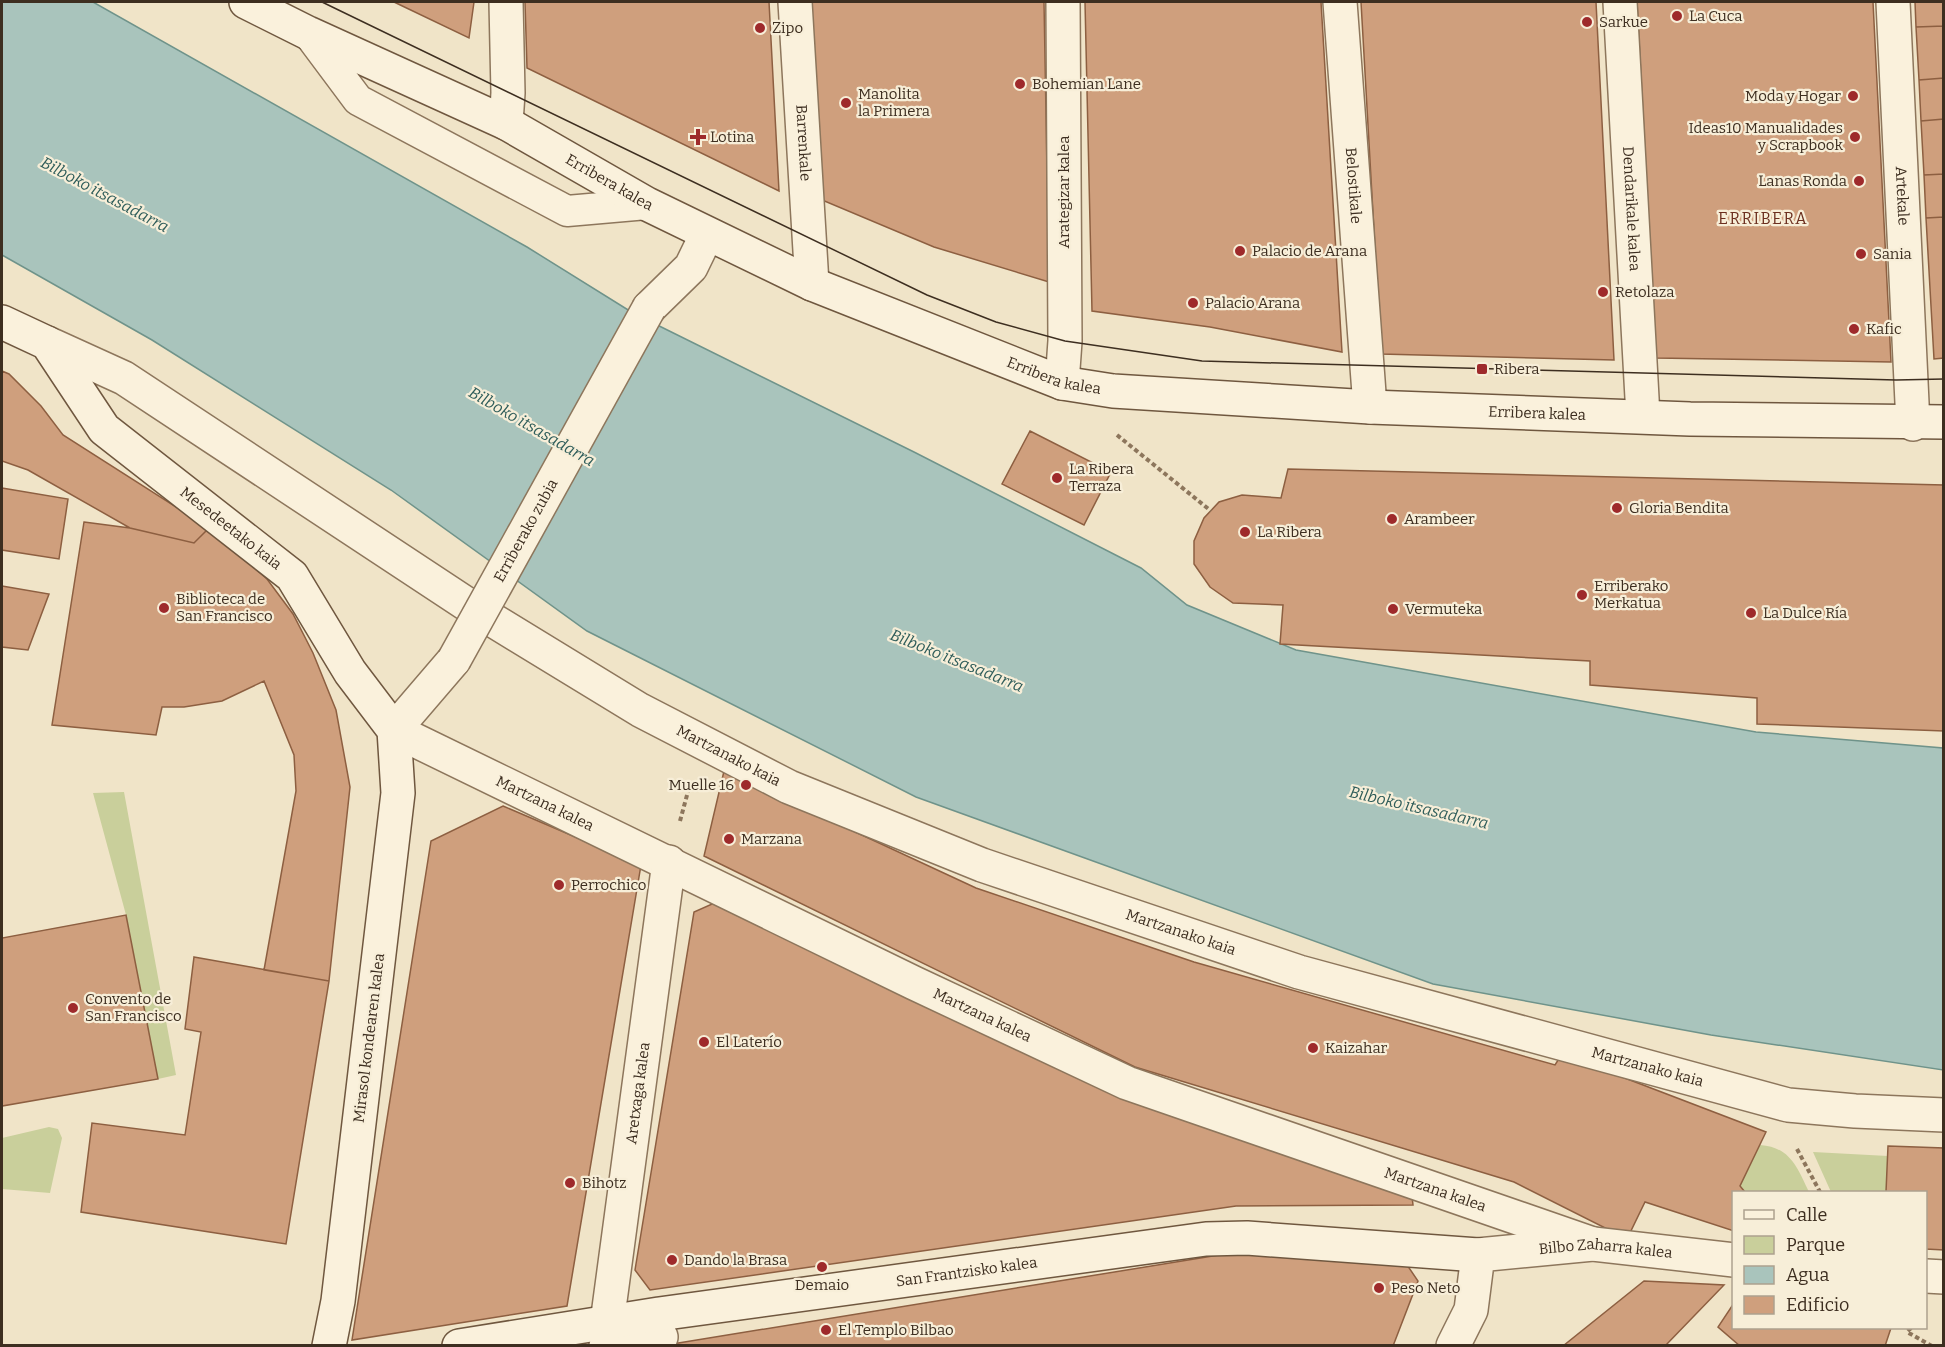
<svg xmlns="http://www.w3.org/2000/svg" width="1945" height="1347" font-family="Bitter,serif">
	<style>
		.green { fill: #c9cf9b }
		.water { fill: #a9c4bc; stroke: #6f938a; stroke-width: 1.5 }
		.building { fill: #cf9f7d; stroke: #8d5f41; stroke-width: 1.5 }
		.lines { fill: none; stroke-linecap: round; stroke-linejoin: round }
		.lane-casing { stroke: #8d765c; stroke-width: 33 }
		.street-casing { stroke: #8d765c; stroke-width: 36 }
		.secondary-casing { stroke: #6f573f; stroke-width: 36 }
		.path { stroke: #8d765c; stroke-width: 4; stroke-dasharray: 4.5 3; stroke-linecap: butt }
		.lane { stroke: #faf1dc; stroke-width: 30 }
		.street { stroke: #faf1dc; stroke-width: 33 }
		.secondary { stroke: #faf1dc; stroke-width: 33 }
		.tram { stroke: #3d2e20; stroke-width: 1.5 }
		.street-bridge-casing { stroke: #8d765c; stroke-width: 36; stroke-linecap: butt }
		.street-bridge { stroke: #faf1dc; stroke-width: 33 }
		.poi-dot { fill: #9e2a2b; stroke: #f7eed8; stroke-width: 2 }
		.labels { text-anchor: middle; stroke-width: 4.5; stroke-linejoin: round; paint-order: stroke }
		.poi-label { font-size: 15px; fill: #3d2e20; stroke: #f7eed8; text-anchor: start }
		.street-label { font-size: 15px; fill: #3d2e20; stroke: #f7eed8 }
		.water-label { font-size: 16px; font-style: italic; fill: #2f5d5a; stroke: #f7eed8 }
		.neighbourhood-label { font-size: 16px; letter-spacing: 1.5px; fill: #6b2e1e; stroke: #f7eed8 }
	</style>
	<rect width="100%" height="100%" fill="#f0e4c8"/>
	<path class="green" d="M124 792 176 1075 158 1079 126 915 93 793Z
		M49 1127 58 1129 62 1138 50 1193 2 1189V1138Z
		M1760 1145C1790 1147 1797 1167 1809 1192H1745L1740 1186Z
		M1813 1152 1888 1156 1886 1192H1831Z"/>
	<path class="water" d="M2 2H93L527 247 633 313 914 452 1141 568 1187 605 1296 650 1756 732 1943 748V1070L1711 1035 1433 984 916 797 587 631 391 490 152 340 2 255Z"/>
	<path class="building" d="M394 2H474L469 38Z
		M525 2H769L779 191 527 68Z
		M811 2H1044L1049 282 934 247 822 200Z
		M1085 2H1321L1342 352 1210 327 1092 311Z
		M1361 2H1596L1614 360 1381 354Z
		M1637 2H1873L1891 362 1656 358Z
		M1915 2H1944V26L1916 27Z
		M1944 26V78L1919 80 1916 27Z
		M1944 78V119L1921 121 1919 80Z
		M1944 119V174L1924 175 1921 121Z
		M1944 174V217L1926 218 1924 175Z
		M1944 217V358L1934 359 1926 218Z
		M2 371 9 374 41 406 63 435 209 528 194 543 130 528 28 470 2 461Z
		M1030 431 1111 472 1084 525 1002 484Z
		M1288 469 1944 485V731L1757 724V698L1590 685V661L1280 644 1283 605 1233 603 1210 587 1194 564V541L1204 518 1219 502 1242 495 1281 498Z
		M2 488 68 499 59 559 2 550Z
		M84 522 130 528 194 543 209 528 267 579 293 614 313 653 336 710 350 787 329 981 264 970 296 791 294 755 264 681 222 701 184 707H162L156 735 52 725Z
		M2 586 49 594 28 650 2 647Z
		M724 771 976 888 1194 962 1555 1065 1562 1054 1766 1132 1740 1186 1745 1192H1734V1231L1645 1202 1627 1239 1514 1182 1135 1067 704 856Z
		M503 806 641 865 567 1306 352 1340 431 841Z
		M721 900 1412 1196 1413 1205 1236 1206 650 1290 635 1270 694 912Z
		M126 915 158 1079 2 1106V938Z
		M194 957 329 981 286 1244 81 1212 92 1123 185 1135 201 1032 185 1029Z
		M1888 1146 1944 1148V1250L1926 1249V1192H1886Z
		M1225 1254 1403 1259 1418 1281 1393 1346H660Z
		M1644 1281 1724 1285 1665 1346H1563Z
		M1734 1303V1328H1891L1885 1346H1740L1718 1327Z"/>
	<g class="lines">
		<defs>
			<path id="lane" d="M308 33 358 100 567 211 647 204"/>
			<g id="street">
				<path id="s1" d="M795 2 812 284"/>
				<path id="s2" d="M1340 2 1370 407"/>
				<path id="s3" d="M1620 2 1643 416"/>
				<path id="s4" d="M1893 2 1913 424"/>
				<path d="M506 123 508 93 506 2"/>
				<path d="M649 308 691 267 707 234"/>
				<path id="s5" d="M47 343 124 378 468 605 640 710 789 787 982 865 1299 972 1788 1105 1855 1111 1944 1115"/>
				<path d="M1062 383 1065 341 1063 2"/>
				<path id="s6" d="M454 660 394 730 914 983 1127 1083 1593 1244"/>
				<path d="M1926 1276 1944 1277"/>
				<path id="s7" d="M607 1323 669 862"/>
				<path d="M606 1346 661 1337"/>
				<path id="s8" d="M1453 1346 1471 1310 1478 1255 1593 1244 1734 1260"/>
			</g>
			<g id="secondary">
				<path id="s9" d="M246 2 308 33 506 123 647 204 812 284 1062 383 1113 391 1370 407 1690 419 1944 422"/>
				<path id="s10" d="M2 322 47 343 104 429 292 576 350 672 394 730 398 793 338 1301 329 1346"/>
				<path id="s11" d="M459 1346 659 1314 1206 1239 1247 1238 1478 1255"/>
			</g>
		</defs>
		<use href="#lane" class="lane-casing"/>
		<use href="#street" class="street-casing"/>
		<use href="#secondary" class="secondary-casing"/>
		<path class="path" d="M1117 435 1211 511
			M680 821 690 784
			M1797 1149 1820 1192
			M1911 1328 1907 1332 1932 1346"/>
		<use href="#lane" class="lane"/>
		<use href="#street" class="street"/>
		<use href="#secondary" class="secondary"/>
		<path class="tram" d="M322 2 927 295 996 322 1065 341 1202 361 1896 380 1944 379"/>
		<defs>
			<g id="street-bridge">
				<path id="s12" d="M454 660 649 308"/>
			</g>
		</defs>
		<use href="#street-bridge" class="street-bridge-casing"/>
		<use href="#street-bridge" class="street-bridge"/>
	</g>
	<g class="poi-dot">
		<circle cx="1677" cy="16" r="6"/>
		<circle cx="1587" cy="22" r="6"/>
		<circle cx="760" cy="28" r="6"/>
		<circle cx="1020" cy="84" r="6"/>
		<circle cx="1853" cy="96" r="6"/>
		<circle cx="846" cy="103" r="6"/>
		<path d="M695 128h6v6h6v6h-6v6h-6v-6h-6v-6h6z"/>
		<circle cx="1855" cy="137" r="6"/>
		<circle cx="1859" cy="181" r="6"/>
		<circle cx="1240" cy="251" r="6"/>
		<circle cx="1861" cy="254" r="6"/>
		<circle cx="1603" cy="292" r="6"/>
		<circle cx="1193" cy="303" r="6"/>
		<circle cx="1854" cy="329" r="6"/>
		<rect x="1476" y="363" width="12" height="12" rx="3"/>
		<circle cx="1057" cy="478" r="6"/>
		<circle cx="1617" cy="508" r="6"/>
		<circle cx="1392" cy="519" r="6"/>
		<circle cx="1245" cy="532" r="6"/>
		<circle cx="1582" cy="595" r="6"/>
		<circle cx="164" cy="608" r="6"/>
		<circle cx="1393" cy="609" r="6"/>
		<circle cx="1751" cy="613" r="6"/>
		<circle cx="746" cy="785" r="6"/>
		<circle cx="729" cy="839" r="6"/>
		<circle cx="559" cy="885" r="6"/>
		<circle cx="73" cy="1008" r="6"/>
		<circle cx="704" cy="1042" r="6"/>
		<circle cx="1313" cy="1048" r="6"/>
		<circle cx="570" cy="1183" r="6"/>
		<circle cx="672" cy="1260" r="6"/>
		<circle cx="822" cy="1267" r="6"/>
		<circle cx="1379" cy="1288" r="6"/>
		<circle cx="826" cy="1330" r="6"/>
	</g>
	<g class="labels">
		<g class="poi-label">
			<text x="1689" y="21">La Cuca</text>
			<text x="1599" y="27">Sarkue</text>
			<text x="772" y="33">Zipo</text>
			<text x="1032" y="89">Bohemian Lane</text>
			<text x="858" y="99">Manolita<tspan x="858" dy="17">la Primera</tspan></text>
			<text x="1841" y="101" text-anchor="end">Moda y Hogar</text>
			<text x="1843" y="133" text-anchor="end">Ideas10 Manualidades<tspan x="1843" dy="17">y Scrapbook</tspan></text>
			<text x="710" y="142">Lotina</text>
			<text x="1847" y="186" text-anchor="end">Lanas Ronda</text>
			<text x="1252" y="256">Palacio de Arana</text>
			<text x="1873" y="259">Sania</text>
			<text x="1615" y="297">Retolaza</text>
			<text x="1205" y="308">Palacio Arana</text>
			<text x="1866" y="334">Kafic</text>
			<text x="1494" y="374">Ribera</text>
			<text x="1069" y="474">La Ribera<tspan x="1069" dy="17">Terraza</tspan></text>
			<text x="1629" y="513">Gloria Bendita</text>
			<text x="1404" y="524">Arambeer</text>
			<text x="1257" y="537">La Ribera</text>
			<text x="1594" y="591">Erriberako<tspan x="1594" dy="17">Merkatua</tspan></text>
			<text x="176" y="604">Biblioteca de<tspan x="176" dy="17">San Francisco</tspan></text>
			<text x="1405" y="614">Vermuteka</text>
			<text x="1763" y="618">La Dulce Ría</text>
			<text x="734" y="790" text-anchor="end">Muelle 16</text>
			<text x="741" y="844">Marzana</text>
			<text x="571" y="890">Perrochico</text>
			<text x="85" y="1004">Convento de<tspan x="85" dy="17">San Francisco</tspan></text>
			<text x="716" y="1047">El Laterío</text>
			<text x="1325" y="1053">Kaizahar</text>
			<text x="582" y="1188">Bihotz</text>
			<text x="684" y="1265">Dando la Brasa</text>
			<text x="822" y="1290" text-anchor="middle">Demaio</text>
			<text x="1391" y="1293">Peso Neto</text>
			<text x="838" y="1335">El Templo Bilbao</text>
		</g>
		<g class="street-label">
			<text dy="5" stroke="none"><textPath href="#s1" startOffset="141">Barrenkale</textPath></text>
			<text dy="5" stroke="none"><textPath href="#s9" startOffset="406">Erribera kalea</textPath></text>
			<text dy="5" stroke="none"><textPath href="#s2" startOffset="184">Belostikale</textPath></text>
			<text transform="translate(1064 192) rotate(-90)" y="5">Arategizar kalea</text>
			<text dy="5" stroke="none"><textPath href="#s4" startOffset="194">Artekale</textPath></text>
			<text dy="5" stroke="none"><textPath href="#s3" startOffset="207">Dendarikale kalea</textPath></text>
			<text dy="5" stroke="none"><textPath href="#s9" startOffset="892">Erribera kalea</textPath></text>
			<text dy="5" stroke="none"><textPath href="#s9" startOffset="1378">Erribera kalea</textPath></text>
			<text dy="5" stroke="none"><textPath href="#s10" startOffset="314">Mesedeetako kaia</textPath></text>
			<text dy="5" stroke="none"><textPath href="#s12" startOffset="148">Erriberako zubia</textPath></text>
			<text dy="5" stroke="none"><textPath href="#s5" startOffset="798">Martzanako kaia</textPath></text>
			<text dy="5" stroke="none"><textPath href="#s6" startOffset="260">Martzana kalea</textPath></text>
			<text dy="5" stroke="none"><textPath href="#s5" startOffset="1284">Martzanako kaia</textPath></text>
			<text dy="5" stroke="none"><textPath href="#s6" startOffset="746">Martzana kalea</textPath></text>
			<text transform="translate(369 1038) rotate(-83)" y="5">Mirasol kondearen kalea</text>
			<text dy="5" stroke="none"><textPath href="#s5" startOffset="1770">Martzanako kaia</textPath></text>
			<text dy="5" stroke="none"><textPath href="#s7" startOffset="232">Aretxaga kalea</textPath></text>
			<text dy="5" stroke="none"><textPath href="#s6" startOffset="1232">Martzana kalea</textPath></text>
			<text dy="5" stroke="none"><textPath href="#s8" startOffset="224">Bilbo Zaharra kalea</textPath></text>
			<text dy="5" stroke="none"><textPath href="#s11" startOffset="513">San Frantzisko kalea</textPath></text>
		</g>
		<g class="water-label">
			<text transform="translate(105 194) rotate(28)" y="6">Bilboko itsasadarra</text>
			<text transform="translate(532 426) rotate(30)" y="6">Bilboko itsasadarra</text>
			<text transform="translate(957 660) rotate(22)" y="6">Bilboko itsasadarra</text>
			<text transform="translate(1419 807) rotate(13)" y="6">Bilboko itsasadarra</text>
		</g>
		<g class="neighbourhood-label">
			<text x="1763" y="224">ERRIBERA</text>
		</g>
	</g>
	<rect width="1945" height="1347" fill="none" stroke="#3d2e20" stroke-width="6"/>
	<rect x="1732" y="1191" width="195" height="138" fill="#f7eed8" stroke="#ada18e" stroke-width="1.5"/>
	<rect x="1744" y="1210" width="30" height="9" fill="#faf1dc" stroke="#ada18e" stroke-width="1.5"/>
	<text x="1786" y="1221" font-size="18" fill="#3d2e20">Calle</text>
	<rect x="1744" y="1236" width="30" height="18" fill="#c9cf9b" stroke="#ada18e" stroke-width="1.5"/>
	<text x="1786" y="1251" font-size="18" fill="#3d2e20">Parque</text>
	<rect x="1744" y="1266" width="30" height="18" fill="#a9c4bc" stroke="#ada18e" stroke-width="1.5"/>
	<text x="1786" y="1281" font-size="18" fill="#3d2e20">Agua</text>
	<rect x="1744" y="1296" width="30" height="18" fill="#cf9f7d" stroke="#ada18e" stroke-width="1.5"/>
	<text x="1786" y="1311" font-size="18" fill="#3d2e20">Edificio</text>
</svg>
